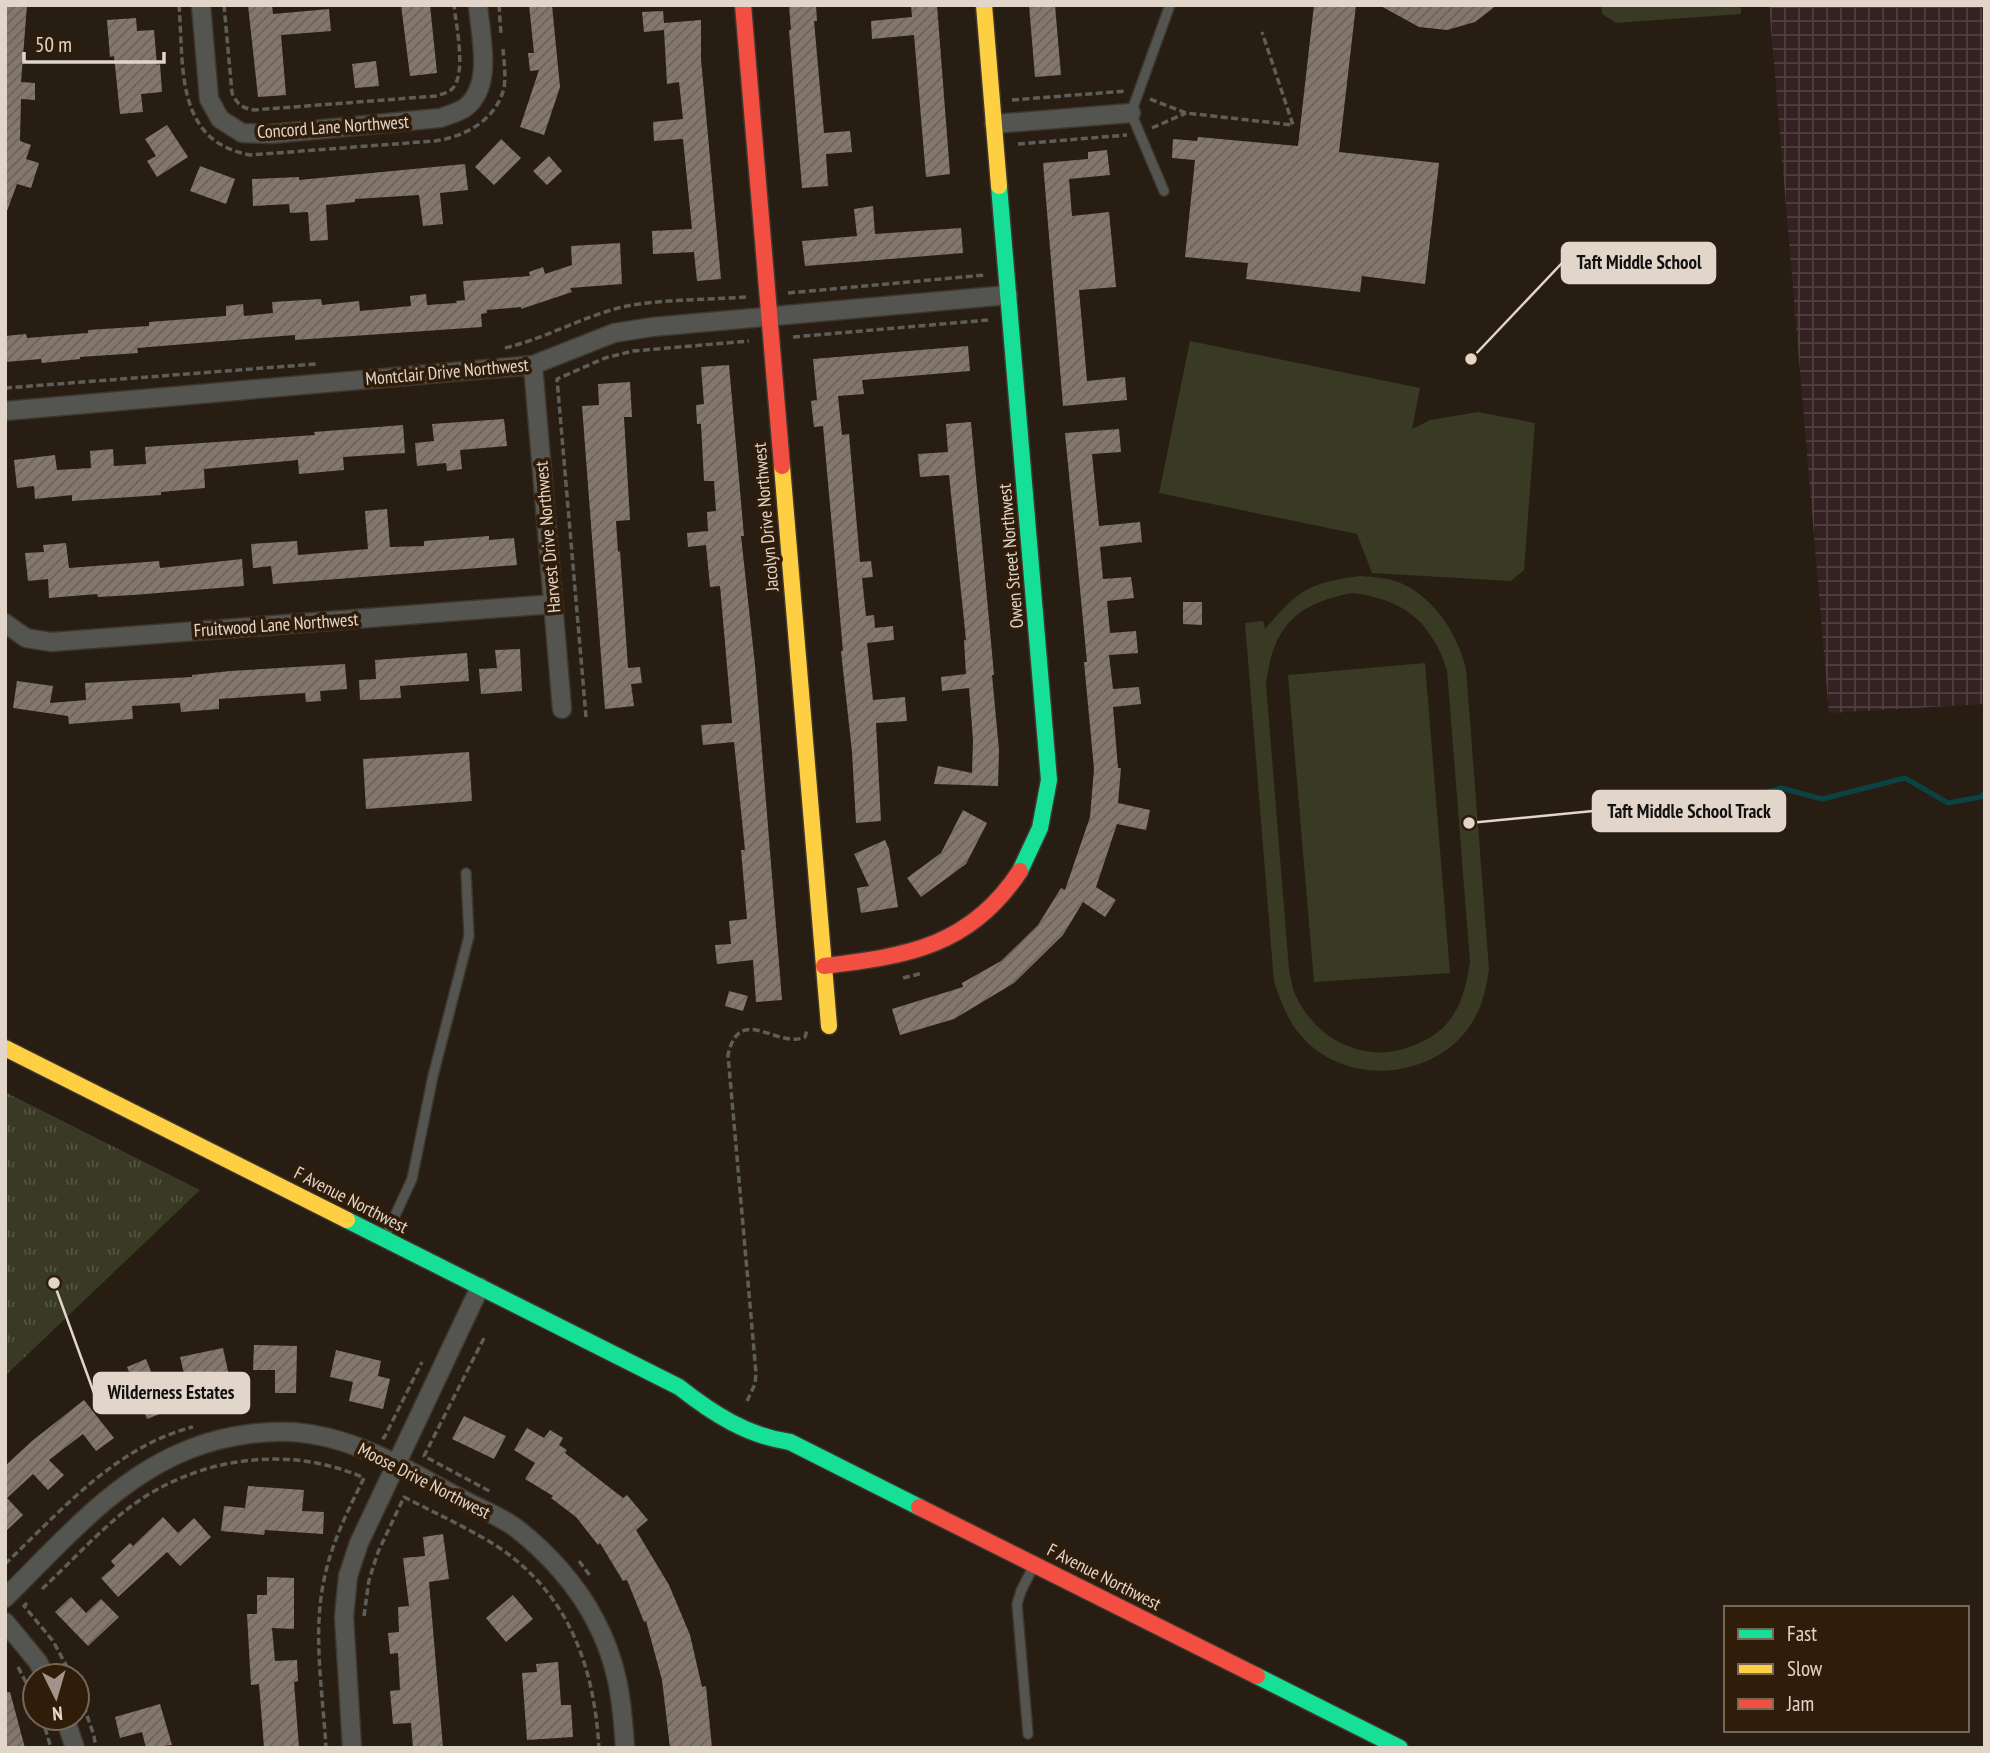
<svg xmlns="http://www.w3.org/2000/svg" width="1990" height="1753" font-family="'PT Sans Narrow',sans-serif">
	<style>
		.industrial { fill: url(#industrial-grid) }
		.green { fill: #383a23; fill-rule: evenodd }
		.park { fill: url(#park-tufts) }
		.lines { fill: none; stroke-linecap: round; stroke-linejoin: round }
		.stream { stroke: #0b4345; stroke-width: 5 }
		.building { fill: url(#building-hatch) }
		.lane-casing { stroke: #3f372d; stroke-width: 12 }
		.street-casing { stroke: #3f372d; stroke-width: 21 }
		.fast-casing { stroke: #3f372d; stroke-width: 19 }
		.slow-casing { stroke: #3f372d; stroke-width: 19 }
		.jam-casing { stroke: #3f372d; stroke-width: 19 }
		.path { stroke: #5f5d58; stroke-width: 3.5; stroke-dasharray: 7 3.5; stroke-linecap: butt }
		.lane { stroke: #545550; stroke-width: 9 }
		.street { stroke: #545550; stroke-width: 18 }
		.fast { stroke: #16e098; stroke-width: 16 }
		.slow { stroke: #ffcf43; stroke-width: 16 }
		.jam { stroke: #f24e42; stroke-width: 16 }
		.labels { text-anchor: middle; stroke-width: 7; stroke-linejoin: round; paint-order: stroke }
		.street-label { font-size: 18px; fill: #e2d5ca; stroke: #2f1d0a }
		.leader { fill: none; stroke: #e2d5ca; stroke-width: 2.5 }
		.callout-dot { fill: #e2d5ca; stroke: #2f1d0a; stroke-width: 2.5 }
		.callout { fill: #e2d5ca; stroke: #e2d5ca; stroke-width: 2.5 }
		.callout-label { font-size: 19px; text-anchor: middle; font-weight: bold; fill: #111 }
	</style>
	<defs>
		<pattern id="industrial-grid" width="8" height="8" patternUnits="userSpaceOnUse" patternTransform="scale(1.75)"><rect width="8" height="8" fill="#342122"/><path d="M0 4h8M4 0v8" fill="none" stroke="#514041"/></pattern>
		<pattern id="park-tufts" width="24" height="20" patternUnits="userSpaceOnUse" patternTransform="scale(1.75)"><rect width="24" height="20" fill="#383a23"/><path d="M3 7l-1-3M5 7V3M7 7l1-3M15 17l-1-3M17 17v-4M19 17l1-3" fill="none" stroke="#545642"/></pattern>
		<pattern id="building-hatch" width="6" height="6" patternUnits="userSpaceOnUse" patternTransform="scale(1.75)"><rect width="6" height="6" fill="#84786e"/><path d="M-1 1l2-2M0 6l6-6M5 7l2-2" fill="none" stroke="#6a625a"/></pattern>
	</defs>
	<rect width="100%" height="100%" fill="#271d12"/>
	<path class="industrial" d="M1769 5H1985V704L1829 713Z"/>
	<path class="green" d="M1601 5H1741V14L1616 23 1602 14Z
		M1190 341 1420 388 1412 429 1430 420 1478 412 1535 423 1524 570 1511 581 1372 573 1357 534 1159 493Z
		M1360 576C1375 577 1389 578 1403 584 1436 600 1458 635 1466 669L1489 969C1486 991 1481 1012 1467 1030 1426 1083 1338 1085 1297 1031 1286 1016 1280 999 1274 982L1245 623 1263 621 1265 629C1299 590 1307 583 1360 576ZM1352 593C1403 599 1431 621 1447 670L1470 962C1466 984 1463 1004 1448 1022 1440 1033 1425 1041 1412 1046 1367 1065 1316 1040 1296 996 1292 988 1291 978 1289 969L1266 684C1273 627 1295 604 1352 593Z
		M1425 663 1450 973 1314 982 1288 675Z"/>
	<path class="park" d="M5 1092 200 1190 5 1376Z"/>
	<g class="lines">
		<path class="stream" d="M1708 824 1730 802 1781 788 1822 799 1905 778 1948 803 1981 797 1985 792"/>
	</g>
	<path class="building" d="M5 5H27L21 82 35 83V100L21 99 20 141 31 145 26 159 39 163 31 188 17 184 7 211H5Z
		M248 5H272L273 14 329 9 331 31 281 35 286 95 258 97Z
		M401 5H430L437 73 410 76Z
		M529 5H552L560 87 544 135 520 127 539 70 530 71 528 53H534Z
		M789 5H816L817 21H814L824 133 850 131 852 152 826 154 828 186 802 188 789 30H791Z
		M911 5H937L950 174 926 177 914 35 872 39 871 21 912 17Z
		M1029 5H1055L1061 75 1035 77Z
		M1314 5H1356L1339 152 1439 163 1425 284 1362 276 1360 292 1246 279 1248 263 1185 257 1195 160 1172 158 1173 139 1197 141 1198 137 1298 146Z
		M1379 5H1497L1475 22 1447 30 1419 27Z
		M663 11 664 23 701 20V59L721 279 697 281 694 252 653 254 652 231 692 229 683 139 654 141 653 122 683 119 679 82 667 84 664 30 644 32 642 12Z
		M136 18 137 31 154 30 157 65 160 64 162 92 141 94 143 112 120 114 114 56 110 57 107 20Z
		M376 61 379 86 355 88 352 64Z
		M167 125 188 157 157 177 147 161 156 156 145 139Z
		M501 139 521 158 494 185 475 167Z
		M1107 150 1110 175 1069 179 1072 216 1109 212 1114 264 1116 287 1079 290 1087 381 1125 377 1127 400 1063 406 1043 163 1088 159V152Z
		M549 156 562 171 547 185 533 171Z
		M465 164 468 190 440 193 443 224 423 226 419 195 355 199V202L326 205 328 240 310 241 308 212 290 213 289 204 253 206 252 179 299 177V180Z
		M200 166 235 179 226 204 190 191Z
		M873 206 875 234 961 228 963 253 805 266 802 241 857 236 854 209Z
		M620 243 622 284 570 288 572 292 521 309V307L487 310V313L481 314 482 327 295 340V335L137 348 138 353 80 357V359L42 363 41 359 5 362V336L26 334 27 338 88 333V330L149 326V322L226 316V306L243 304 244 316 273 313 272 302 321 299 322 305 359 301 360 311 411 306 410 296 426 294 427 305 457 303 456 301 465 300 463 281 530 276 529 272 543 267 545 274 572 265 571 246Z
		M968 346 970 371 862 380 864 394 838 396 842 435 849 434 860 562 871 561 873 577 862 578 866 616 874 615 875 628 893 626 894 640 867 643 873 700 905 697 907 721 876 723 881 821 856 823 852 752 841 651H843L823 426 814 427 811 401 817 400 813 359Z
		M729 365 744 536H741L755 665 782 1000 756 1002 753 960 717 964 715 945 731 944 729 921 747 919 741 850H745L734 742 703 745 701 725 732 723 720 586 710 587 706 545 688 547 687 533 708 531 707 512 716 511 714 481H704L701 424H697L696 405 704 404 701 367Z
		M630 382 632 417H624L630 520 616 521 618 552 620 551 628 668 640 667 642 683 631 684 634 706 605 709 582 406 599 405 598 384Z
		M504 419 507 446 460 450 462 469 447 471 446 463 417 466 415 443 434 441 432 424Z
		M971 422 994 675H992L999 750 998 786 934 784 938 766 972 773 973 740 969 688 942 691 941 677 966 674 964 640H966L949 475 920 477 918 454 948 452 946 424Z
		M403 425 405 453 343 457 344 470 299 474 298 460 204 469 205 488 161 492V495L72 501V495L35 499 34 486 17 488 14 460 55 455 57 470 91 468 90 451 113 449 114 466 146 464 145 447 315 435 314 432Z
		M1119 429 1121 452 1092 454 1099 526 1140 522 1142 542 1100 547 1103 579 1131 577 1134 598 1107 601 1110 633 1136 631 1138 653 1109 655 1113 689 1139 687 1141 704 1113 707 1118 768H1121L1118 803 1150 810 1146 830 1117 824 1096 887 1116 900 1105 917 1083 902 1063 935 1014 983 954 1019 900 1035 892 1009 963 987 962 983 1001 961 1038 925 1061 888 1065 890 1090 817 1094 769 1084 662H1087L1065 433Z
		M387 509 390 547 424 546V541L489 536V540L514 538 517 565 273 584 271 566 253 568 251 544 297 541 298 555 368 549 365 511Z
		M66 543 69 568 159 561 160 568 242 559 244 586 133 595 98 597 97 594 49 598 48 579 28 581 25 553 44 552 43 545Z
		M1183 602H1202V625L1183 624Z
		M520 649 522 691 481 694 479 669 497 668 495 650Z
		M467 653 469 681 400 686 401 698 360 700 359 680 376 679 375 660Z
		M345 664 347 689 320 691 321 701 306 702 305 693 219 699V709L181 712 180 703 132 706 133 719 69 724 68 716 13 708 17 681 53 686 50 703 86 700 85 683 192 677V675L230 671Z
		M469 752 472 801 366 809 363 759Z
		M963 810 987 823 966 864 921 897 907 878 941 853Z
		M885 840 889 849 898 907 861 913 857 888 869 886 854 854Z
		M729 991 748 996 743 1011 725 1006Z
		M254 1345 297 1346 296 1393H275V1370H253Z
		M223 1348 233 1394 211 1399 207 1377 186 1382 180 1357Z
		M336 1350 381 1361 378 1376 390 1379 383 1409 349 1401 353 1382 330 1377Z
		M146 1359 167 1411 147 1419 140 1400 119 1409 109 1384 131 1376 127 1367Z
		M84 1400 114 1438 96 1451 83 1434 49 1460 64 1475 48 1490 33 1474 7 1498 23 1515 5 1532V1466L32 1441Z
		M464 1416 506 1436 494 1459 452 1439Z
		M527 1428 544 1438 550 1430 563 1438 559 1445 567 1450 565 1453 623 1498 627 1495 648 1520 636 1530 669 1585 690 1635 702 1687 706 1686 712 1748H670L662 1680 646 1621 644 1622 627 1580 623 1581 600 1543 598 1545 576 1517 551 1498 553 1496 525 1479 535 1463 514 1450Z
		M248 1486 304 1490 302 1511 324 1512 323 1534 265 1530 264 1535 221 1531 224 1506 245 1508Z
		M163 1517 178 1533 194 1518 211 1537 180 1566 167 1552 118 1597 101 1578 115 1566 111 1561 130 1543 133 1546Z
		M443 1534 449 1579 429 1582 443 1748H413L411 1723 393 1724 390 1691 400 1690 398 1653 390 1654 388 1633 399 1632 398 1607 409 1606 403 1558 425 1556 423 1537Z
		M267 1577 294 1578V1629L272 1628 275 1661 297 1660 298 1681 294 1682 299 1748H264L259 1684 251 1685 247 1614H257V1595H267Z
		M513 1595 533 1619 506 1642 486 1618Z
		M71 1597 86 1613 101 1599 119 1617 88 1646 55 1612Z
		M558 1662 561 1705H571L573 1737 527 1740 522 1673 537 1672 536 1664Z
		M5 1692H10L25 1748H5Z
		M160 1704 172 1745 146 1748 142 1732 120 1738 115 1717Z"/>
	<g class="lines">
		<defs>
			<path id="lane" d="M1164 191 1131 113 1170 5
				M385 1237 412 1179 433 1076 469 936 466 873
				M1028 1734 1017 1604 1021 1591 1034 1565"/>
			<path id="street" d="M201 5 209 99 220 119 242 133 271 134 440 118C448 115 460 112 466 107 494 84 480 36 478 5
				M994 124 1131 113
				M533 365 562 709
				M5 411 533 365 614 333 652 327 1008 295
				M5 623 26 638 51 642 553 604
				M5 1598C61 1543 115 1478 190 1449 225 1435 272 1428 310 1434 364 1442 412 1473 460 1498 478 1508 500 1516 516 1528 547 1552 577 1585 595 1620 618 1663 622 1700 625 1748
				M5 1622 38 1662 45 1676
				M65 1718 75 1748
				M352 1748 344 1617 348 1576 359 1543 480 1287"/>
			<path id="fast" d="M999 186 1049 780 1040 828 1020 871
				M347 1220 679 1387C712 1413 747 1436 790 1442L919 1507
				M1257 1676 1400 1748"/>
			<path id="slow" d="M984 5 999 186
				M782 466 829 1026
				M5 1048 347 1220"/>
			<path id="jam" d="M743 5 782 466
				M824 966C908 956 971 946 1020 871
				M919 1507 1257 1676"/>
		</defs>
		<use href="#lane" class="lane-casing"/>
		<use href="#street" class="street-casing"/>
		<use href="#fast" class="fast-casing"/>
		<use href="#slow" class="slow-casing"/>
		<use href="#jam" class="jam-casing"/>
		<path class="path" d="M179 5C184 66 174 141 250 155L434 141C465 137 496 120 504 88 506 75 504 62 503 49
			M224 5 232 93C237 104 242 108 254 110L436 96C441 94 448 93 452 89 467 74 456 26 454 5
			M499 5 501 35
			M1150 99 1186 113 1293 125 1262 32
			M1012 100 1126 91
			M1152 128 1186 113
			M1018 144 1127 135
			M788 293 985 275
			M793 337 988 320
			M505 348C547 338 585 315 627 306 665 299 707 300 746 297
			M5 388 316 364
			M586 717 557 379 605 358 633 351 749 341
			M903 978 923 973
			M484 1338 424 1456 491 1492
			M747 1401 755 1384 756 1373 728 1055C740 1002 778 1050 805 1037L807 1030
			M382 1437 384 1438 422 1362
			M579 1561 591 1577
			M5 1564C60 1512 116 1446 193 1427
			M42 1589C70 1563 96 1534 125 1511 191 1458 287 1443 364 1478 347 1512 330 1546 323 1585 313 1638 323 1694 326 1748
			M27 1603 24 1606 53 1641 72 1676
			M364 1616 369 1580 378 1552 404 1497C435 1513 466 1527 495 1545 568 1592 594 1665 599 1748
			M18 1667 35 1700
			M77 1686 94 1736 96 1748
			M42 1718 51 1748"/>
		<use href="#lane" class="lane"/>
		<use href="#street" class="street"/>
		<use href="#fast" class="fast"/>
		<use href="#slow" class="slow"/>
		<use href="#jam" class="jam"/>
	</g>
	<g class="labels">
		<g class="street-label">
			<text transform="translate(333 127) rotate(-4)" y="6">Concord Lane Northwest</text>
			<text transform="translate(447 372) rotate(-5)" y="6">Montclair Drive Northwest</text>
			<text transform="translate(766 517) rotate(-95)" y="6">Jacolyn Drive Northwest</text>
			<text transform="translate(548 537) rotate(-95)" y="6">Harvest Drive Northwest</text>
			<text transform="translate(1011 556) rotate(-95)" y="6">Owen Street Northwest</text>
			<text transform="translate(276 625) rotate(-4)" y="6">Fruitwood Lane Northwest</text>
			<text transform="translate(351 1200) rotate(27)" y="6">F Avenue Northwest</text>
			<text transform="translate(424 1481) rotate(27)" y="6">Moose Drive Northwest</text>
			<text transform="translate(1104 1577) rotate(27)" y="6">F Avenue Northwest</text>
		</g>
	</g>
	<path class="leader" d="M1471 359L1562 263M1469 823L1593 811M54 1283L94 1393"/>
	<g class="callout-dot">
		<circle cx="1471" cy="359" r="7"/>
		<circle cx="1469" cy="823" r="7"/>
		<circle cx="54" cy="1283" r="7"/>
	</g>
	<g class="callout">
		<rect x="1562" y="243" width="153" height="40" rx="7"/>
		<rect x="1593" y="791" width="192" height="40" rx="7"/>
		<rect x="94" y="1373" width="155" height="40" rx="7"/>
	</g>
	<g class="callout-label">
		<text x="1639" y="269">Taft Middle School</text>
		<text x="1689" y="818">Taft Middle School Track</text>
		<text x="171" y="1399">Wilderness Estates</text>
	</g>
	<rect width="1990" height="1753" fill="none" stroke="#e2d5ca" stroke-width="14"/>
	<rect x="1724" y="1606" width="245" height="126" fill="#2f1d0a" stroke="#776757" stroke-width="2"/>
	<rect x="1738" y="1629" width="35" height="10" fill="#16e098" stroke="#776757" stroke-width="2"/>
	<text x="1787" y="1641" font-size="21" fill="#e2d5ca">Fast</text>
	<rect x="1738" y="1664" width="35" height="10" fill="#ffcf43" stroke="#776757" stroke-width="2"/>
	<text x="1787" y="1676" font-size="21" fill="#e2d5ca">Slow</text>
	<rect x="1738" y="1699" width="35" height="10" fill="#f24e42" stroke="#776757" stroke-width="2"/>
	<text x="1787" y="1711" font-size="21" fill="#e2d5ca">Jam</text>
	<g transform="translate(56 1697) rotate(175)"><circle r="33" fill="#2f1d0a" stroke="#776757" stroke-width="2"/>
	<path d="M0-5L12 26L0 18L-12 26Z" fill="#a1958a"/>
	<text y="-10" font-size="19" font-weight="bold" text-anchor="middle" fill="#e2d5ca">N</text>
	</g>
	<path d="M24 52v10h140v-10" fill="none" stroke="#e2d5ca" stroke-width="3.5"/>
	<text x="35" y="52" font-size="21" fill="#e2d5ca" stroke="#2f1d0a" stroke-width="5" paint-order="stroke">50 m</text>
</svg>
